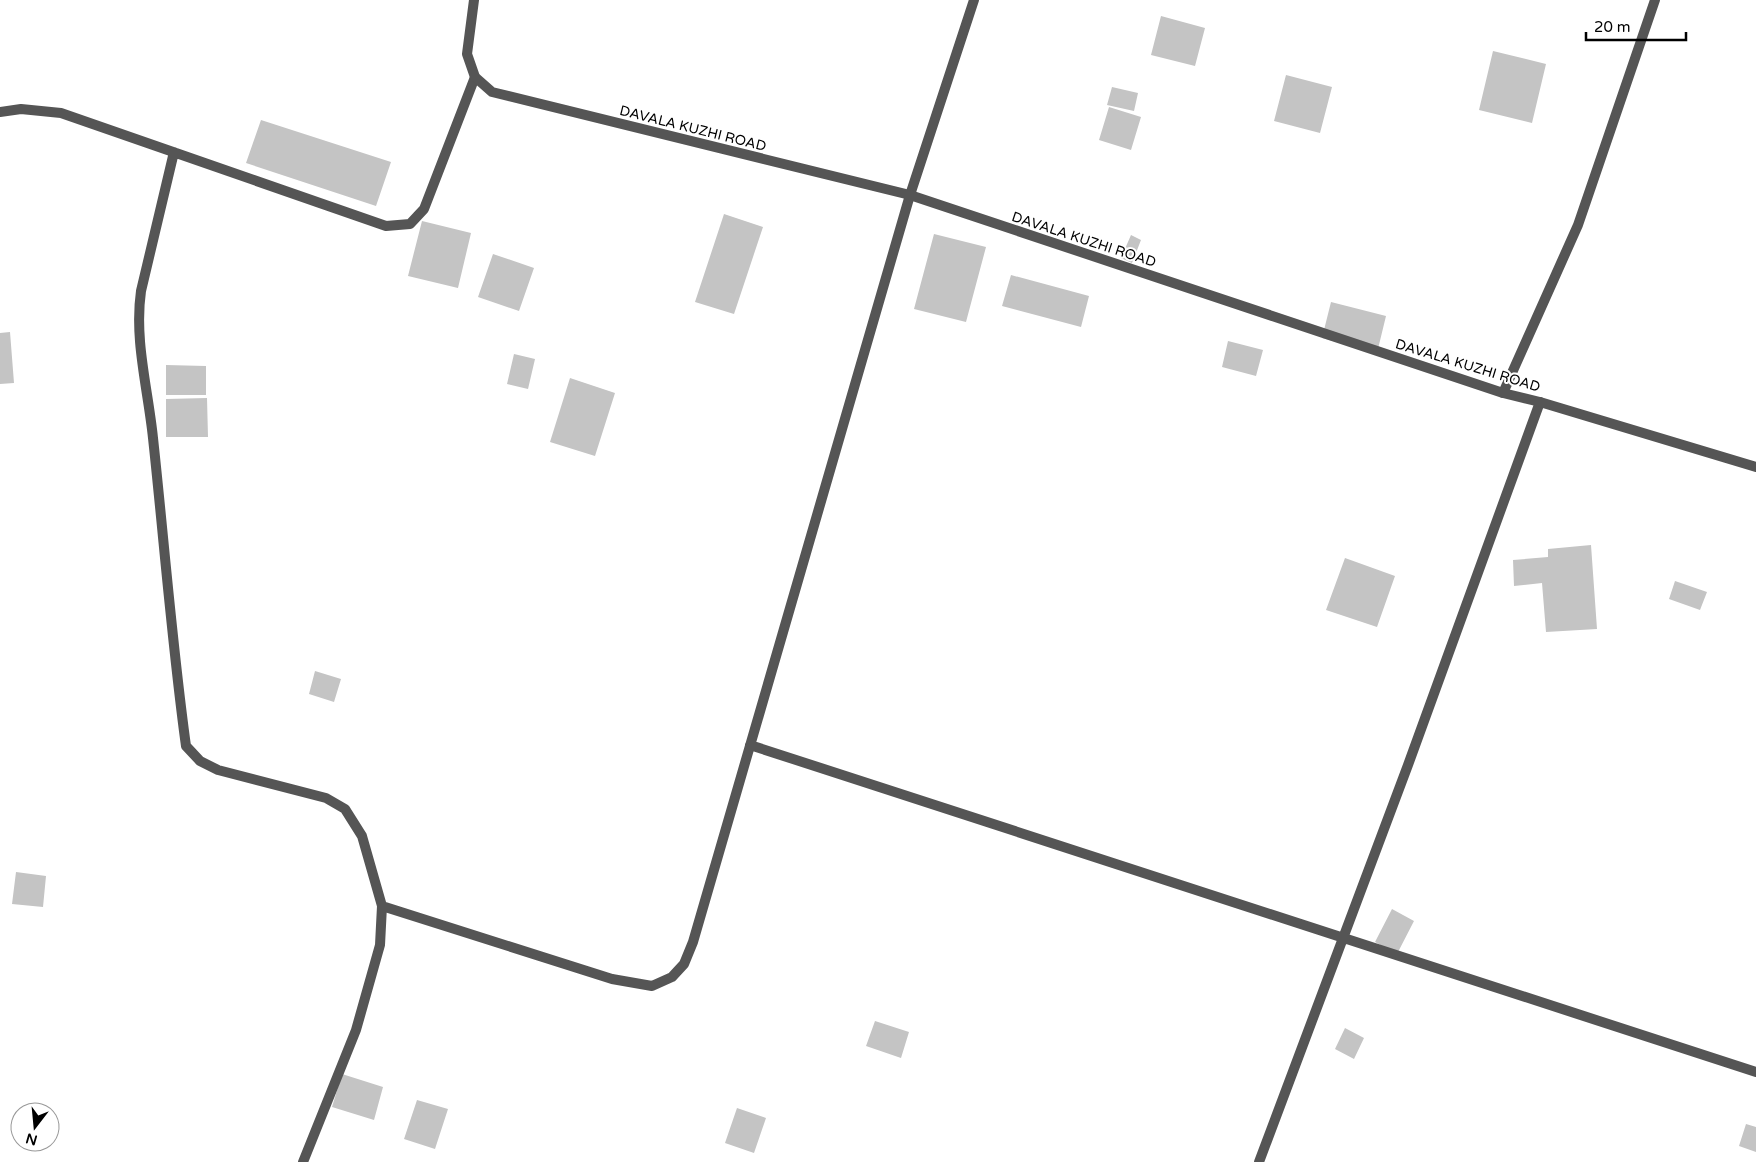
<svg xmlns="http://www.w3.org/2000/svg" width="1756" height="1162" font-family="'Varela Round',sans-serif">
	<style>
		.building { fill: #c4c4c4 }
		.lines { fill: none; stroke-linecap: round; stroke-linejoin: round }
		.service { stroke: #555; stroke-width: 10 }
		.minor { stroke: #555; stroke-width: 10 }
		.tertiary { stroke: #555; stroke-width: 10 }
		.labels { text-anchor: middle; stroke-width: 4; stroke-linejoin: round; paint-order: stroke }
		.street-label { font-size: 14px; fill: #000; stroke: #fff }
	</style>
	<rect width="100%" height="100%" fill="#fff"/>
	<path class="building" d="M1161 16 1205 28 1195 66 1151 55Z
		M1493 51 1546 64 1532 123 1479 110Z
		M1286 75 1332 87 1320 133 1274 121Z
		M1112 87 1138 93 1134 111 1107 105Z
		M1109 107 1141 117 1131 150 1099 140Z
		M261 120 391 162 376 206 246 163Z
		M724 214 763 227 734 314 695 302Z
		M422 221 471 233 458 288 408 276Z
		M934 234 986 247 966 322 914 309Z
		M1131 235 1141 240 1132 263 1121 258Z
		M493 254 534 268 519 311 478 297Z
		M1011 275 1089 296 1081 327 1002 306Z
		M1331 302 1386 316 1377 353 1322 338Z
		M10 332 14 383 0 384V333Z
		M1228 341 1263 350 1256 376 1222 367Z
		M514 354 535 359 528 389 507 384Z
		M166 365 206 366V395H166Z
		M570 378 615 393 595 456 550 442Z
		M207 398 208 437H166V399Z
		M1591 545 1597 629 1546 632 1542 583 1514 586 1513 560 1548 557V549Z
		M1345 558 1395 576 1377 627 1326 610Z
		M1675 581 1707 592 1700 610 1669 599Z
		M315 671 341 679 334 702 309 694Z
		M16 872 46 876 43 907 12 904Z
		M1392 909 1414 921 1397 954 1375 942Z
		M875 1021 909 1032 901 1058 866 1046Z
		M1345 1028 1364 1038 1354 1059 1335 1049Z
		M342 1074 383 1087 374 1120 332 1107Z
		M417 1100 448 1109 435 1149 404 1139Z
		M737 1108 766 1118 754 1153 725 1143Z
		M1746 1124 1756 1127V1152L1739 1146Z"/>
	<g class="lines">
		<path class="service" d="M910 195 974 0"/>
		<path class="minor" d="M0 112 21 109 61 113 386 226 410 224 424 209 475 77
			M174 152 141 291C134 340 148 389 153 438 164 540 172 644 186 746L200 761 218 770 326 798 345 809 362 836 382 906 380 945 356 1030 303 1162
			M1503 393 1578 225 1655 0
			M750 745 1756 1072
			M382 906 612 979 652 986 672 977 684 964 693 942 910 195
			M1259 1162 1408 765 1540 402"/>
		<path class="tertiary" d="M474 0 467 54 475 77 492 92 910 195 1503 393 1540 402 1756 467"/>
	</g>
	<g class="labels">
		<g class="street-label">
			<text transform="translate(693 128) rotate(14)" y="5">DAVALA KUZHI ROAD</text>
			<text transform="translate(1084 239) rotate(18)" y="5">DAVALA KUZHI ROAD</text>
			<text transform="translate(1468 365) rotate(17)" y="5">DAVALA KUZHI ROAD</text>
		</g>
	</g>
	<g transform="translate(35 1127) rotate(196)"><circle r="24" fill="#ffffff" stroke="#999999"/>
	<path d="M0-4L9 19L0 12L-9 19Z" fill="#000000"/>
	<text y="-8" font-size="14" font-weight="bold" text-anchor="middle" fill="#000000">N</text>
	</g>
	<path d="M1586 32v8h100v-8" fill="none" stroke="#000000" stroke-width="2.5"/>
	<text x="1594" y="32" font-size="15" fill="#000000" stroke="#ffffff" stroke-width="4" paint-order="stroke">20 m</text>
</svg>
